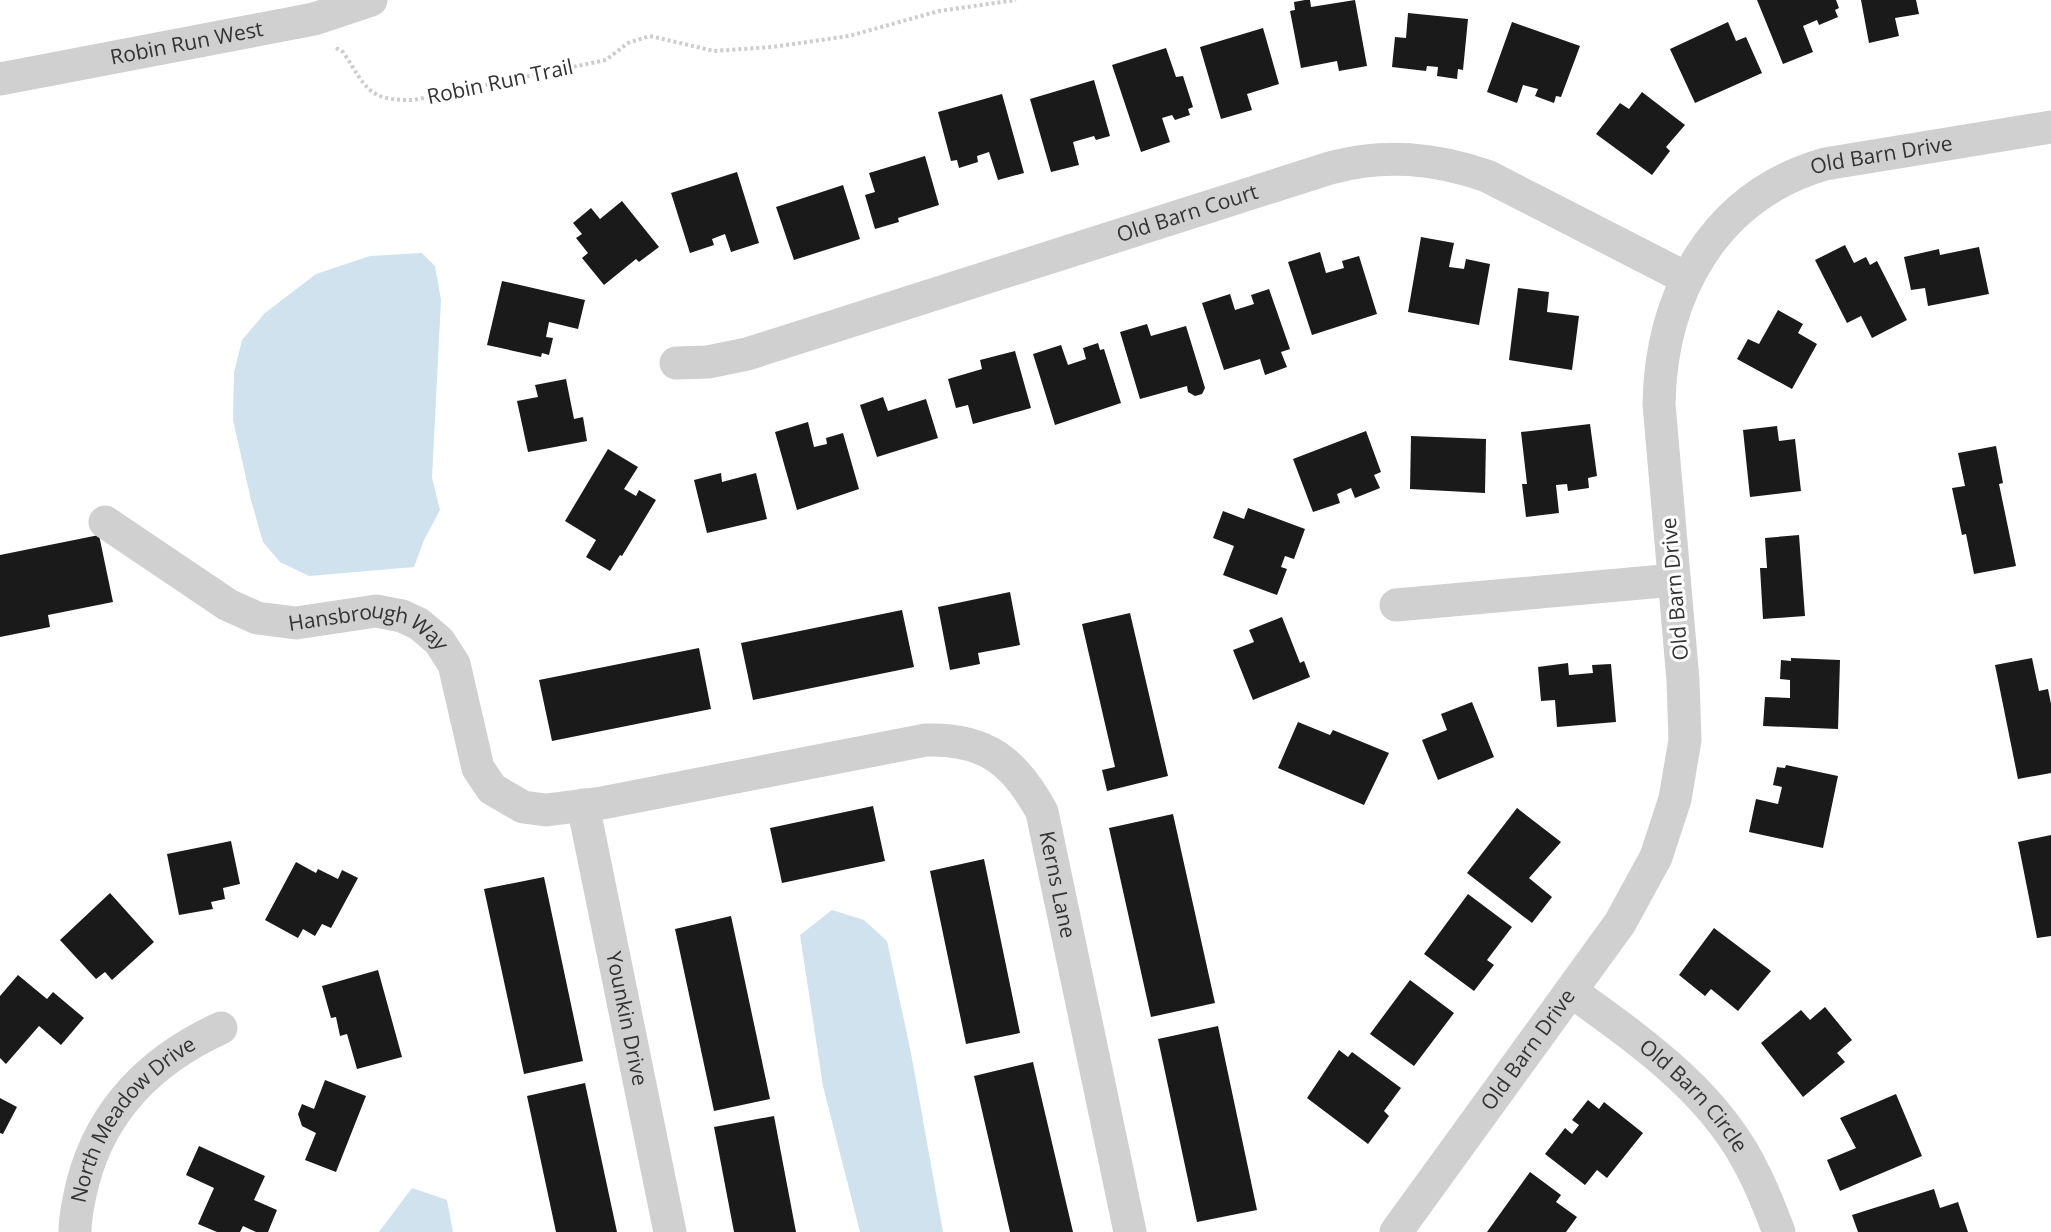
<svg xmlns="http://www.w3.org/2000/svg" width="2051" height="1232" font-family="'Open Sans',sans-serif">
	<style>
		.water { fill: #cfe2ee }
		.building { fill: #1a1a1a }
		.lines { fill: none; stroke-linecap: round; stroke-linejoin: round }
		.path { stroke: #cdcdcd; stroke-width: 4; stroke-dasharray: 3 3; stroke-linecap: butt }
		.minor { stroke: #d0d0d0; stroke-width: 33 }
		.labels { text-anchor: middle; stroke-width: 6; stroke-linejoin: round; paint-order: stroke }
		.street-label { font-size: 21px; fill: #333; stroke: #fff }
	</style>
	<rect width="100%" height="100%" fill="#fff"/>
	<path class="water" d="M422 253 435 266 441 300 432 478 440 510 424 540 414 567 309 576 280 562 263 542 251 500 233 420 234 373 242 340 265 313 316 274 370 256Z
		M832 910 864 920 887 941 911 1053 943 1232H860L823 1086 800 935Z
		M412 1188 447 1200 453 1232H379Z"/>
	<path class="building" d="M1305 0H1310L1311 7 1355 0 1367 66 1339 71 1337 61 1301 68 1290 11 1295 10 1294 2Z
		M1757 0H1836L1839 8 1835 10 1838 17 1819 25 1817 20 1803 26 1813 52 1783 64Z
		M1861 0H1916L1919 14 1895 18 1899 36 1869 43Z
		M1408 13 1468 19 1463 70 1458 69 1457 79 1437 76 1438 67 1427 66 1426 71 1392 67 1395 37 1406 38Z
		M1512 22 1580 46 1561 97 1556 96 1554 103 1535 96 1538 89 1523 85 1517 103 1487 92Z
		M1728 22 1736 41 1746 37 1762 73 1695 103 1670 49Z
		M1263 28 1279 84 1247 94 1252 110 1221 119 1200 47Z
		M1166 48 1176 77 1183 76 1193 107 1188 109 1190 115 1175 120 1172 115 1162 118 1170 142 1141 152 1112 65Z
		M1094 80 1110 136 1096 140 1094 136 1073 142 1079 165 1051 172 1030 99Z
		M1642 92 1685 125 1666 147 1670 151 1652 175 1596 134 1620 103 1629 109Z
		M1002 94 1024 173 998 180 989 152 977 156 978 162 959 168 957 160 951 161 938 112Z
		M925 156 939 205 898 218 899 222 875 229 865 195 875 192 869 173Z
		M737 172 759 243 731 252 725 234 712 239 714 245 690 253 671 193Z
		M843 185 860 239 794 260 776 207Z
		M622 201 659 247 639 262 636 259 604 285 582 258 588 253 576 238 582 234 573 223 591 208 600 219Z
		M1421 237 1454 243 1449 267 1464 269 1466 259 1490 264 1479 325 1408 312Z
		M1845 245 1854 263 1866 257 1870 265 1877 261 1907 320 1872 338 1861 316 1847 323 1815 260Z
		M1979 247 1989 294 1928 306 1925 288 1911 290 1904 257 1939 249 1940 255Z
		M1320 252 1326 273 1344 268 1342 261 1359 256 1377 314 1312 335 1288 262Z
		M502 281 585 300 578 329 549 322 546 337 553 338 549 355 542 353 541 357 487 345Z
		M1518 288 1549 292 1547 312 1579 316 1572 370 1509 360Z
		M1269 289 1290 349 1281 352 1287 367 1265 375 1260 359 1224 370 1202 303 1230 294 1235 310 1254 304 1251 295Z
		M1778 310 1803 324 1798 333 1817 344 1792 389 1737 359 1748 339 1759 344Z
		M1147 324 1151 336 1186 326 1205 388 1202 394 1195 396 1188 392 1187 386 1140 399 1120 332Z
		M1098 343 1100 350 1104 349 1121 403 1055 425 1033 354 1061 345 1068 365 1086 359 1083 348Z
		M1015 351 1031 408 973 424 968 405 956 408 948 379 982 369 980 360Z
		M566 379 574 419 583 417 587 441 528 452 517 401 538 397 535 385Z
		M883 397 888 411 926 399 938 438 877 457 860 405Z
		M808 422 814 447 827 444 826 438 843 433 859 489 797 510 775 432Z
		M1590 424 1597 476 1588 478 1589 488 1568 491 1567 484 1556 485 1559 513 1526 517 1522 484H1527L1521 432Z
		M1777 426 1779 441 1795 439 1801 491 1750 497 1743 430Z
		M1366 431 1381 472 1374 475 1380 488 1355 498 1351 488 1337 494 1340 503 1313 512 1293 459Z
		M1411 436 1486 439 1485 493 1410 489Z
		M1996 446 2003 483 1999 484 2016 566 1974 574 1966 534 1962 535 1952 488 1965 486 1958 453Z
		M608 449 638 467 624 489 636 496 639 490 656 500 622 556 620 555 610 571 586 557 596 540 565 521Z
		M721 473 722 482 756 473 767 519 707 533 694 480Z
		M1248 508 1305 529 1294 559 1285 556 1281 567 1287 569 1277 595 1223 575 1234 546 1213 538 1223 511 1244 519Z
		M99 535 113 602 48 615 50 627 0 637V555Z
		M1799 535 1805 616 1763 619 1760 568H1767L1765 538Z
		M1010 592 1020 645 978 653 980 664 950 670 938 607Z
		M902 610 914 667 753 700 741 643Z
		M1130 613 1168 776 1107 791 1102 770 1115 767 1082 624Z
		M1282 617 1300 663 1304 661 1310 677 1253 700 1233 650 1254 642 1249 630Z
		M699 648 711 709 552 741 539 680Z
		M1791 658 1840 660 1838 729 1763 726 1765 697 1790 698V680L1780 679 1781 660 1791 661Z
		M2032 658 2039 691 2048 689 2051 704V773L2018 779 1995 665Z
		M1568 663 1569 675 1593 673 1592 665 1611 664 1616 722 1557 727 1555 700 1541 701 1538 667Z
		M1472 702 1494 757 1438 780 1422 740 1447 730 1441 714Z
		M1298 722 1330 735 1333 730 1389 753 1364 805 1278 768Z
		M1786 765 1838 776 1823 848 1749 832 1756 799 1778 804 1782 787 1773 785 1777 767 1785 768Z
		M873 806 885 861 782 883 770 828Z
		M1517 808 1561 842 1529 878 1552 897 1532 923 1467 873Z
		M1173 814 1215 1003 1151 1017 1109 828Z
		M2051 835V936L2037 938 2018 842Z
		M231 841 240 884 223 888 225 899 211 902 213 909 179 915 167 854Z
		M984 859 1020 1033 966 1044 930 871Z
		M296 862 316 873 318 869 338 879 342 870 358 878 331 928 322 924 315 936 303 929 298 938 265 920Z
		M544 877 583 1061 524 1074 484 889Z
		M110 893 154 942 112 980 105 972 96 979 60 940Z
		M1468 894 1512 927 1487 960 1494 965 1474 991 1424 954Z
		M731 916 770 1099 714 1111 675 929Z
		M1714 928 1771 971 1738 1011 1711 989 1705 996 1679 975Z
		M378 970 402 1057 357 1069 347 1034 340 1036 336 1017 331 1018 322 986Z
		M18 975 47 999 53 992 84 1018 61 1045 39 1026 6 1064 0 1058V996Z
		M1410 980 1454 1013 1414 1066 1370 1034Z
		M1825 1007 1852 1040 1837 1053 1845 1062 1803 1097 1761 1043 1801 1010 1810 1020Z
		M1218 1026 1257 1210 1197 1222 1158 1039Z
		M1339 1050 1348 1057 1352 1052 1401 1088 1384 1111 1389 1116 1368 1144 1307 1098Z
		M1033 1062 1073 1232H1010L974 1076Z
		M325 1080 366 1096 336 1172 305 1160 316 1133 302 1126 298 1114 302 1104 314 1109Z
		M585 1083 617 1232H556L527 1096Z
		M1896 1094 1922 1156 1840 1191 1827 1160 1856 1148 1840 1118Z
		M0 1098 17 1107 3 1134 0 1133Z
		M1588 1100 1599 1109 1604 1102 1643 1133 1607 1178 1597 1170 1585 1185 1545 1154 1565 1128 1572 1134 1579 1125 1572 1120Z
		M774 1116 796 1232H734L714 1127Z
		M199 1146 265 1176 254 1200 277 1210 268 1232H256L243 1226 240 1232H217L198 1224 214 1188 186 1175Z
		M1530 1172 1561 1195 1556 1202 1577 1217 1566 1232H1487Z
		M1934 1189 1940 1208 1958 1202 1968 1232H1858L1852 1215Z"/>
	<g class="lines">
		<path class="path" d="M336 48 343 52C367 88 367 101 414 100L606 60 628 43 650 36 714 51 772 47 849 36 939 11 1016 0"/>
		<g class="minor">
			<path id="s1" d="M0 79 314 19 371 0"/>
			<path id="s2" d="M676 363 708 362 747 354 1330 168C1385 153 1434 158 1487 176L1686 278"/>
			<path id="s3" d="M105 522 228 605 257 618 296 623 376 611 402 616 419 624 439 641 454 664 478 768 492 789 523 807 546 810 602 803 926 740C986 738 1015 762 1042 812L1130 1232"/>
			<path d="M1396 605 1674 580"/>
			<path id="s4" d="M583 805 670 1232"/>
			<path id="s5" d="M1571 991C1640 1041 1716 1093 1754 1173 1764 1192 1771 1212 1779 1232"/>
			<path id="s6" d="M75 1232C75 1215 79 1198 83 1182 102 1109 153 1059 221 1028"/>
			<path id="s7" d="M1396 1232 1620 923 1656 857 1675 799 1685 740 1683 680 1659 404C1661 294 1714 196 1825 164L2051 127"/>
		</g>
	</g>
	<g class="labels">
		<g class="street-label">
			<text dy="7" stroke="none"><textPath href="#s1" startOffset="190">Robin Run West</textPath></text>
			<text transform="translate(500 82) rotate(-12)" y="7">Robin Run Trail</text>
			<text dy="7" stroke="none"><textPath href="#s7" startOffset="1286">Old Barn Drive</textPath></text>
			<text dy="7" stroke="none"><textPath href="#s2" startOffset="534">Old Barn Court</textPath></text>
			<text transform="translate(1675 589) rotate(-95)" y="7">Old Barn Drive</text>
			<text dy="7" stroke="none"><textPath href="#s3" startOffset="296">Hansbrough Way</textPath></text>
			<text dy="7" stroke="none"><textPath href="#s3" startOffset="1197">Kerns Lane</textPath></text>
			<text dy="7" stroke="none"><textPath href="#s4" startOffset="218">Younkin Drive</textPath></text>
			<text dy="7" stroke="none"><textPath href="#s7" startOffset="225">Old Barn Drive</textPath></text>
			<text dy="7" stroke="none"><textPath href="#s5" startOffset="162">Old Barn Circle</textPath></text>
			<text dy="7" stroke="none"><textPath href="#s6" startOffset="132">North Meadow Drive</textPath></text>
		</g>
	</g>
</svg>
